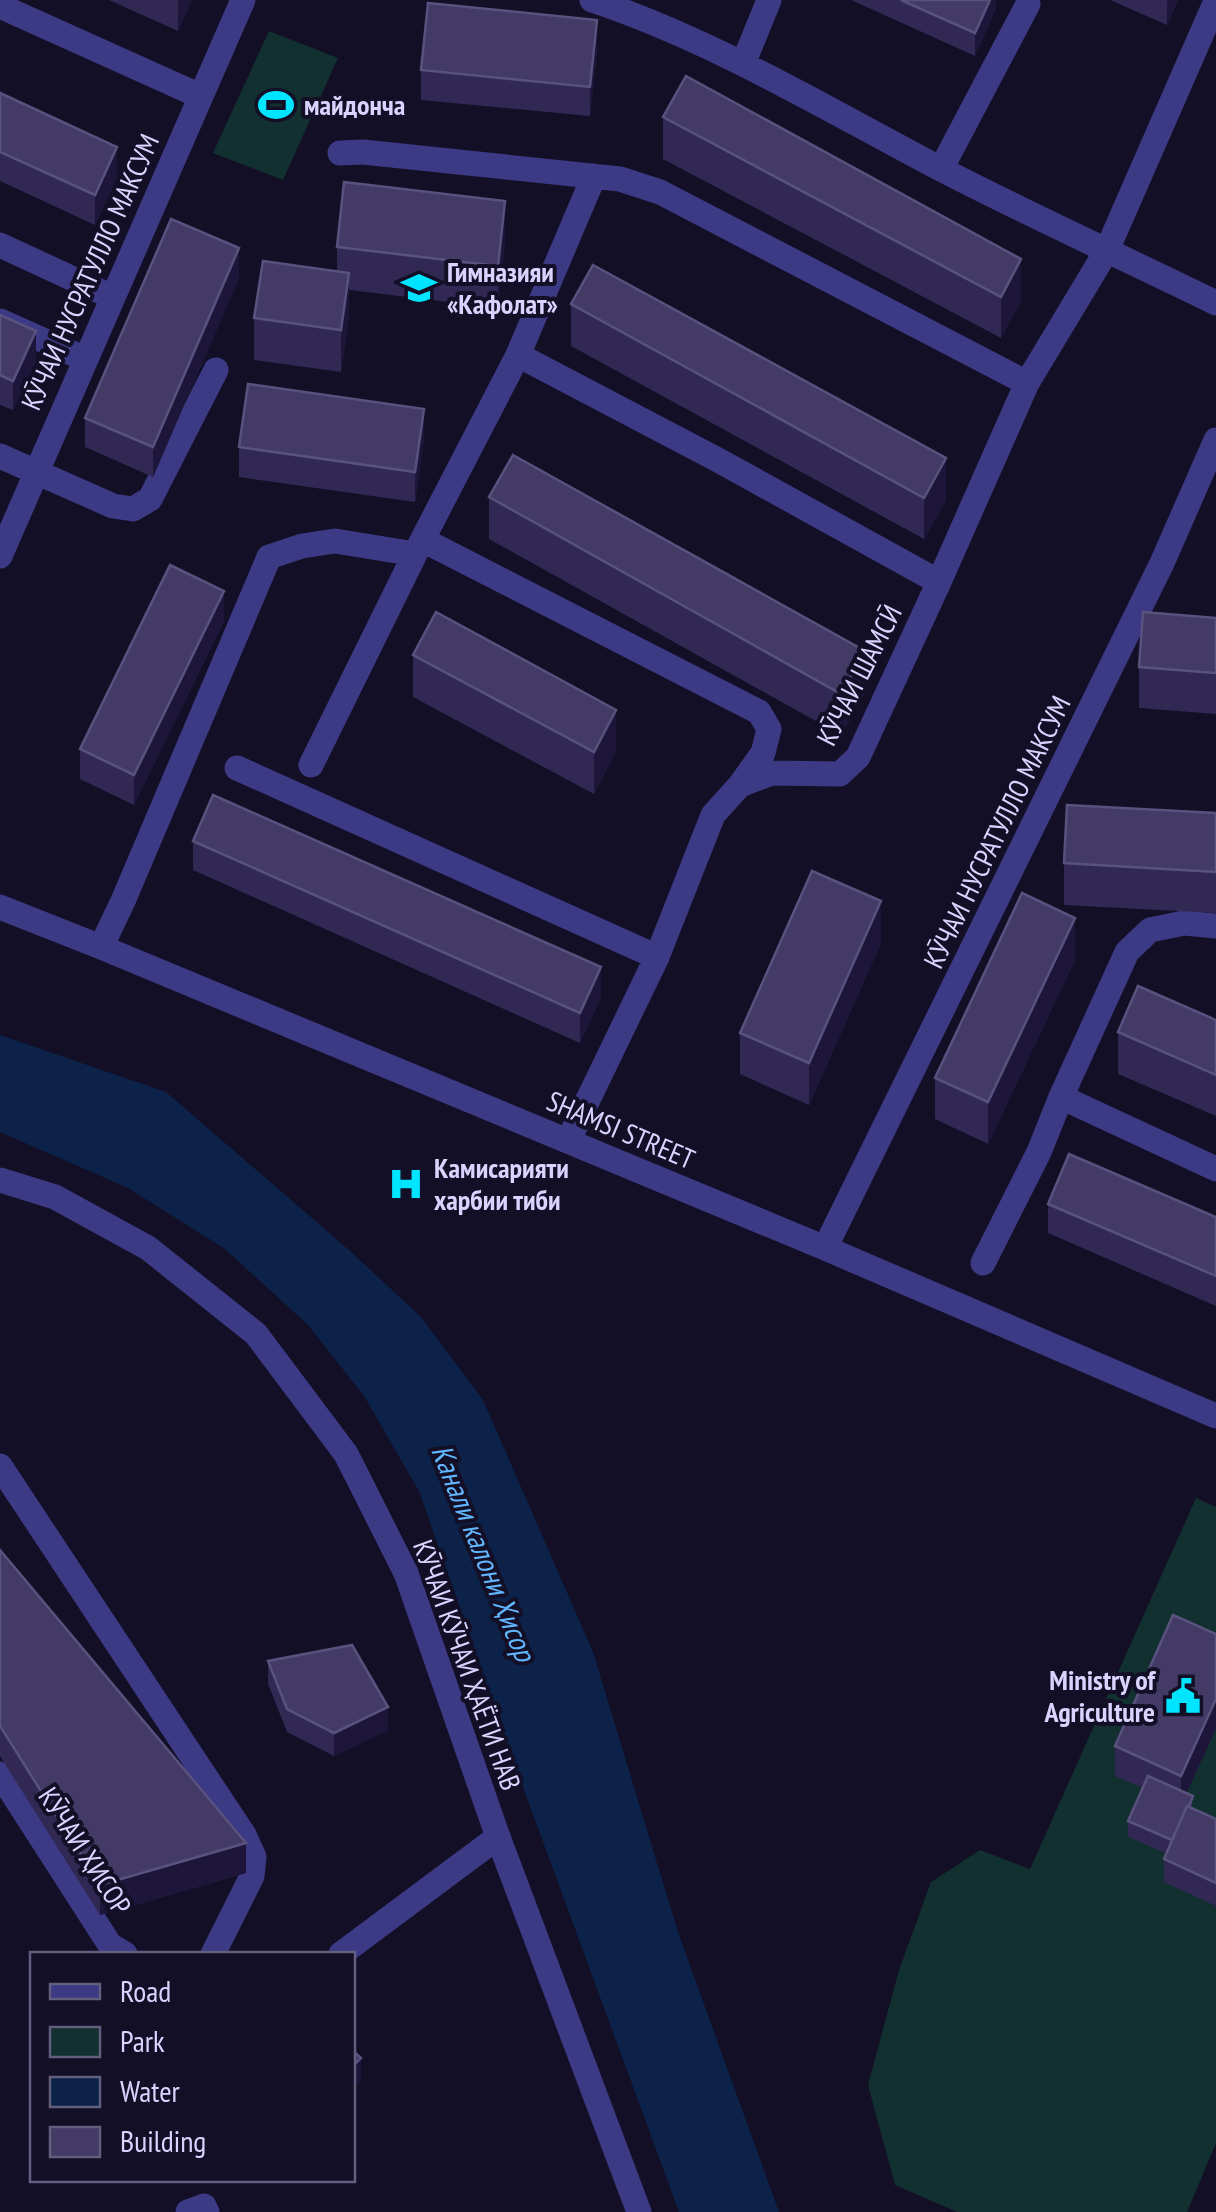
<svg xmlns="http://www.w3.org/2000/svg" width="1216" height="2212" font-family="'PT Sans Narrow',sans-serif">
	<style>
		.green { fill: #12302f }
		.water { fill: #0c2248 }
		.lines { fill: none; stroke-linecap: round; stroke-linejoin: round }
		.minor { stroke: #3d3a85; stroke-width: 25 }
		.wall { fill: #312854 }
		.shaded-wall { fill: #1d163a }
		.building { fill: #433a66; stroke: #5a527e; stroke-width: 2.5 }
		.labels { text-anchor: middle; stroke-width: 8; stroke-linejoin: round; paint-order: stroke }
		.poi-label { font-size: 28px; font-weight: bold; fill: #d9d4ff; stroke: #130f26; text-anchor: start }
		.street-label { font-size: 28px; fill: #d9d4ff; stroke: #130f26 }
		.water-label { font-size: 30px; font-style: italic; fill: #62b6ff; stroke: #130f26 }
	</style>
	<rect width="100%" height="100%" fill="#130f26"/>
	<path class="green" d="M269 31 338 58 283 180 213 153Z
		M1196 1498 1216 1507V2143L1187 2212H957L895 2185 868 2085 899 1970 931 1882 980 1850 1030 1869Z"/>
	<path class="water" d="M0 1035 166 1092 349 1250 421 1317 483 1400 593 1652 678 1932 779 2212H679L513 1760 419 1491 364 1396 308 1325 225 1249 128 1188 0 1132Z"/>
	<g class="lines">
		<path class="minor" d="M592 0C712 40 823 107 935 166 1027 214 1122 257 1216 303
			M0 6 200 96
			M743 64 769 0
			M340 153 363 152 620 179 660 192 1027 383
			M941 169 1028 4
			M0 245 112 297
			M0 321 85 359
			M518 355 718 460 939 582 858 757 840 774 772 773 740 785 713 815 657 957 568 1141
			M0 456 113 506 133 509 150 499 216 370
			M423 540 759 712 769 729 763 753 740 785
			M0 556 243 0
			M939 582 1027 383 1107 250 1216 1
			M311 765 415 554 518 355 594 176
			M237 768 657 957
			M0 907 101 947 825 1248 1216 1416
			M101 947 123 901 269 557 302 546 335 541 415 554
			M1061 1097 1127 952 1150 930 1184 923 1216 926
			M0 1180 55 1197 148 1248 256 1334 346 1454 406 1573 498 1837 639 2212
			M825 1248 1162 563 1216 440
			M983 1263 1039 1152 1061 1097 1216 1169
			M0 1466 244 1835 254 1857 252 1876 213 1954
			M0 1774 110 1945 125 1954
			M341 1954 498 1837
			M188 2212 204 2206 207 2212"/>
	</g>
	<path class="wall" d="M109 0H192L178 31Z
		M851 0H996V8L975 56Z
		M1110 0H1178L1167 25Z
		M597 50 590 116 421 100V70Z
		M0 93 117 177 95 225 0 181Z
		M663 117 1021 301 1001 338 663 159Z
		M505 242 498 308 349 290V315L341 372 254 360V318L337 271V247Z
		M239 278 153 477 85 447V418Z
		M571 304 946 500 924 539 571 346Z
		M0 315 36 361 13 410 0 405Z
		M424 439 415 502 239 477V447Z
		M489 497 865 693 841 735 489 539Z
		M1216 618V714L1139 708V667Z
		M224 621 134 805 80 779V749Z
		M413 655 616 751 594 794 413 697Z
		M1216 813V913L1064 905V863Z
		M193 841 601 997 580 1043 193 870Z
		M881 943 809 1105 740 1074V1033Z
		M1075 960 988 1144 935 1119V1078Z
		M1216 1020V1116L1118 1074V1032Z
		M1048 1204 1216 1217V1306L1048 1233Z
		M0 1550 246 1873 100 1915 0 1756Z
		M1216 1634V1729L1186 1793 1193 1809 1216 1819V1906L1164 1882V1859L1166 1853 1128 1837V1821L1143 1788 1115 1776V1746Z
		M268 1661 388 1730 334 1756 287 1732 268 1684Z"/>
	<path class="shaded-wall" d="M178 0H192L178 31Z
		M990 0H996V8L975 56V33Z
		M1168 0H1178L1167 25V2Z
		M597 20V50L590 116V87Z
		M117 147V177L95 225V195Z
		M505 201V242L498 308V266Z
		M239 248V278L153 477V447Z
		M1021 259V301L1001 338V297Z
		M349 273V315L341 372V330Z
		M36 331V361L13 410V381Z
		M424 409V439L415 502V472Z
		M946 458V500L924 539V498Z
		M224 591V621L134 805V775Z
		M865 651V693L841 735V694Z
		M616 710V751L594 794V752Z
		M881 901V943L809 1105V1063Z
		M1075 918V960L988 1144V1102Z
		M601 967V997L580 1043V1013Z
		M1216 1699V1729L1181 1805V1776Z
		M388 1707V1730L334 1756V1733Z
		M246 1843V1873L100 1915V1885Z
		M361 2058V2081L352 2090V2067Z"/>
	<path class="building" d="M901 0H990L975 33Z
		M428 3 597 20 590 87 421 70Z
		M686 76 1021 259 1001 297 663 117Z
		M0 93 117 147 95 195 0 152Z
		M344 182 505 201 498 266 337 247Z
		M171 219 239 248 153 447 85 418Z
		M263 261 349 273 341 330 254 318Z
		M593 265 946 458 924 498 571 304Z
		M0 315 36 331 13 381 0 375Z
		M248 384 424 409 415 472 239 447Z
		M513 455 865 651 841 694 489 497Z
		M170 565 224 591 134 775 80 749Z
		M436 612 616 710 594 752 413 655Z
		M1143 612 1216 618V673L1139 667Z
		M213 795 601 967 580 1013 193 841Z
		M1067 805 1216 813V872L1064 863Z
		M812 871 881 901 809 1063 740 1033Z
		M1022 893 1075 918 988 1102 935 1078Z
		M1138 986 1216 1020V1075L1118 1032Z
		M1069 1154 1216 1217V1276L1048 1204Z
		M0 1550 246 1843 100 1885 0 1726Z
		M1173 1615 1216 1634V1699L1181 1776 1115 1746Z
		M352 1645 388 1707 334 1733 287 1709 268 1661Z
		M1148 1776 1193 1796 1189 1807 1187 1806 1172 1840 1128 1821Z
		M1187 1806 1216 1819V1883L1164 1859Z
		M352 2050 361 2058 352 2067Z"/>
	<defs>
		<symbol id="stadium-bare" viewBox="-9 -9 18 18"><path d="M0-5a6.5 5 0 1 0 0 10a6.5 5 0 1 0 0-10ZM-3.5-1.8h7v3.6h-7Z" fill="#00e5ff" stroke="#130f26" stroke-width="2.5" paint-order="stroke"/></symbol>
		<symbol id="school-bare" viewBox="-9 -9 18 18"><path d="M0-5L7-2L0 1L-7-2ZM-4 1L0 2.5L4 1V4Q0 6-4 4Z" fill="#00e5ff" stroke="#130f26" stroke-width="2.5" paint-order="stroke"/></symbol>
		<symbol id="hospital-bare" viewBox="-9 -9 18 18"><path d="M-5-5h3v3.5h4V-5h3V5h-3V1.5h-4V5h-3Z" fill="#00e5ff" stroke="#130f26" stroke-width="2.5" paint-order="stroke"/></symbol>
		<symbol id="civic-bare" viewBox="-9 -9 18 18"><path d="M-.6-6.5H3V-4.5H.6V-3L4-1V1h2V6H-6V1h2V-1L-.6-3ZM-1.2 2.5V6h2.4V2.5Z" fill="#00e5ff" stroke="#130f26" stroke-width="2.5" paint-order="stroke"/></symbol>
	</defs>
	<g fill-rule="evenodd">
		<use href="#stadium-bare" x="251" y="80" width="50" height="50"/>
		<use href="#school-bare" x="394" y="263" width="50" height="50"/>
		<use href="#hospital-bare" x="381" y="1159" width="50" height="50"/>
		<use href="#civic-bare" x="1158" y="1671" width="50" height="50"/>
	</g>
	<g class="labels">
		<g class="poi-label">
			<text x="304" y="115">майдонча</text>
			<text x="447" y="282">Гимназияи<tspan x="447" dy="32">«Кафолат»</tspan></text>
			<text x="434" y="1178">Камисарияти<tspan x="434" dy="32">харбии тиби</tspan></text>
			<text x="1155" y="1690" text-anchor="end">Ministry of<tspan x="1155" dy="32">Agriculture</tspan></text>
		</g>
		<g class="street-label">
			<text transform="translate(90 272) rotate(-66)" y="10">КӮЧАИ НУСРАТУЛЛО МАКСУМ</text>
			<text transform="translate(859 675) rotate(-63)" y="10">КӮЧАИ ШАМСӢ</text>
			<text transform="translate(997 832) rotate(-64)" y="10">КӮЧАИ НУСРАТУЛЛО МАКСУМ</text>
			<text transform="translate(621 1130) rotate(23)" y="10">SHAMSI STREET</text>
			<text transform="translate(467 1665) rotate(70)" y="10">КӮЧАИ КӮЧАИ ҲАЁТИ НАВ</text>
			<text transform="translate(85 1851) rotate(57)" y="10">КӮЧАИ ҲИСОР</text>
		</g>
		<g class="water-label">
			<text transform="translate(483 1553) rotate(68)" y="10">Канали калони Ҳисор</text>
		</g>
	</g>
	<rect x="30" y="1952" width="325" height="230" fill="#130f26" stroke="#625e7d" stroke-width="2.5"/>
	<rect x="50" y="1984" width="50" height="15" fill="#3d3a85" stroke="#625e7d" stroke-width="2.5"/>
	<text x="120" y="2002" font-size="30" fill="#d9d4ff">Road</text>
	<rect x="50" y="2027" width="50" height="30" fill="#12302f" stroke="#625e7d" stroke-width="2.5"/>
	<text x="120" y="2052" font-size="30" fill="#d9d4ff">Park</text>
	<rect x="50" y="2077" width="50" height="30" fill="#0c2248" stroke="#625e7d" stroke-width="2.5"/>
	<text x="120" y="2102" font-size="30" fill="#d9d4ff">Water</text>
	<rect x="50" y="2127" width="50" height="30" fill="#433a66" stroke="#625e7d" stroke-width="2.5"/>
	<text x="120" y="2152" font-size="30" fill="#d9d4ff">Building</text>
</svg>
